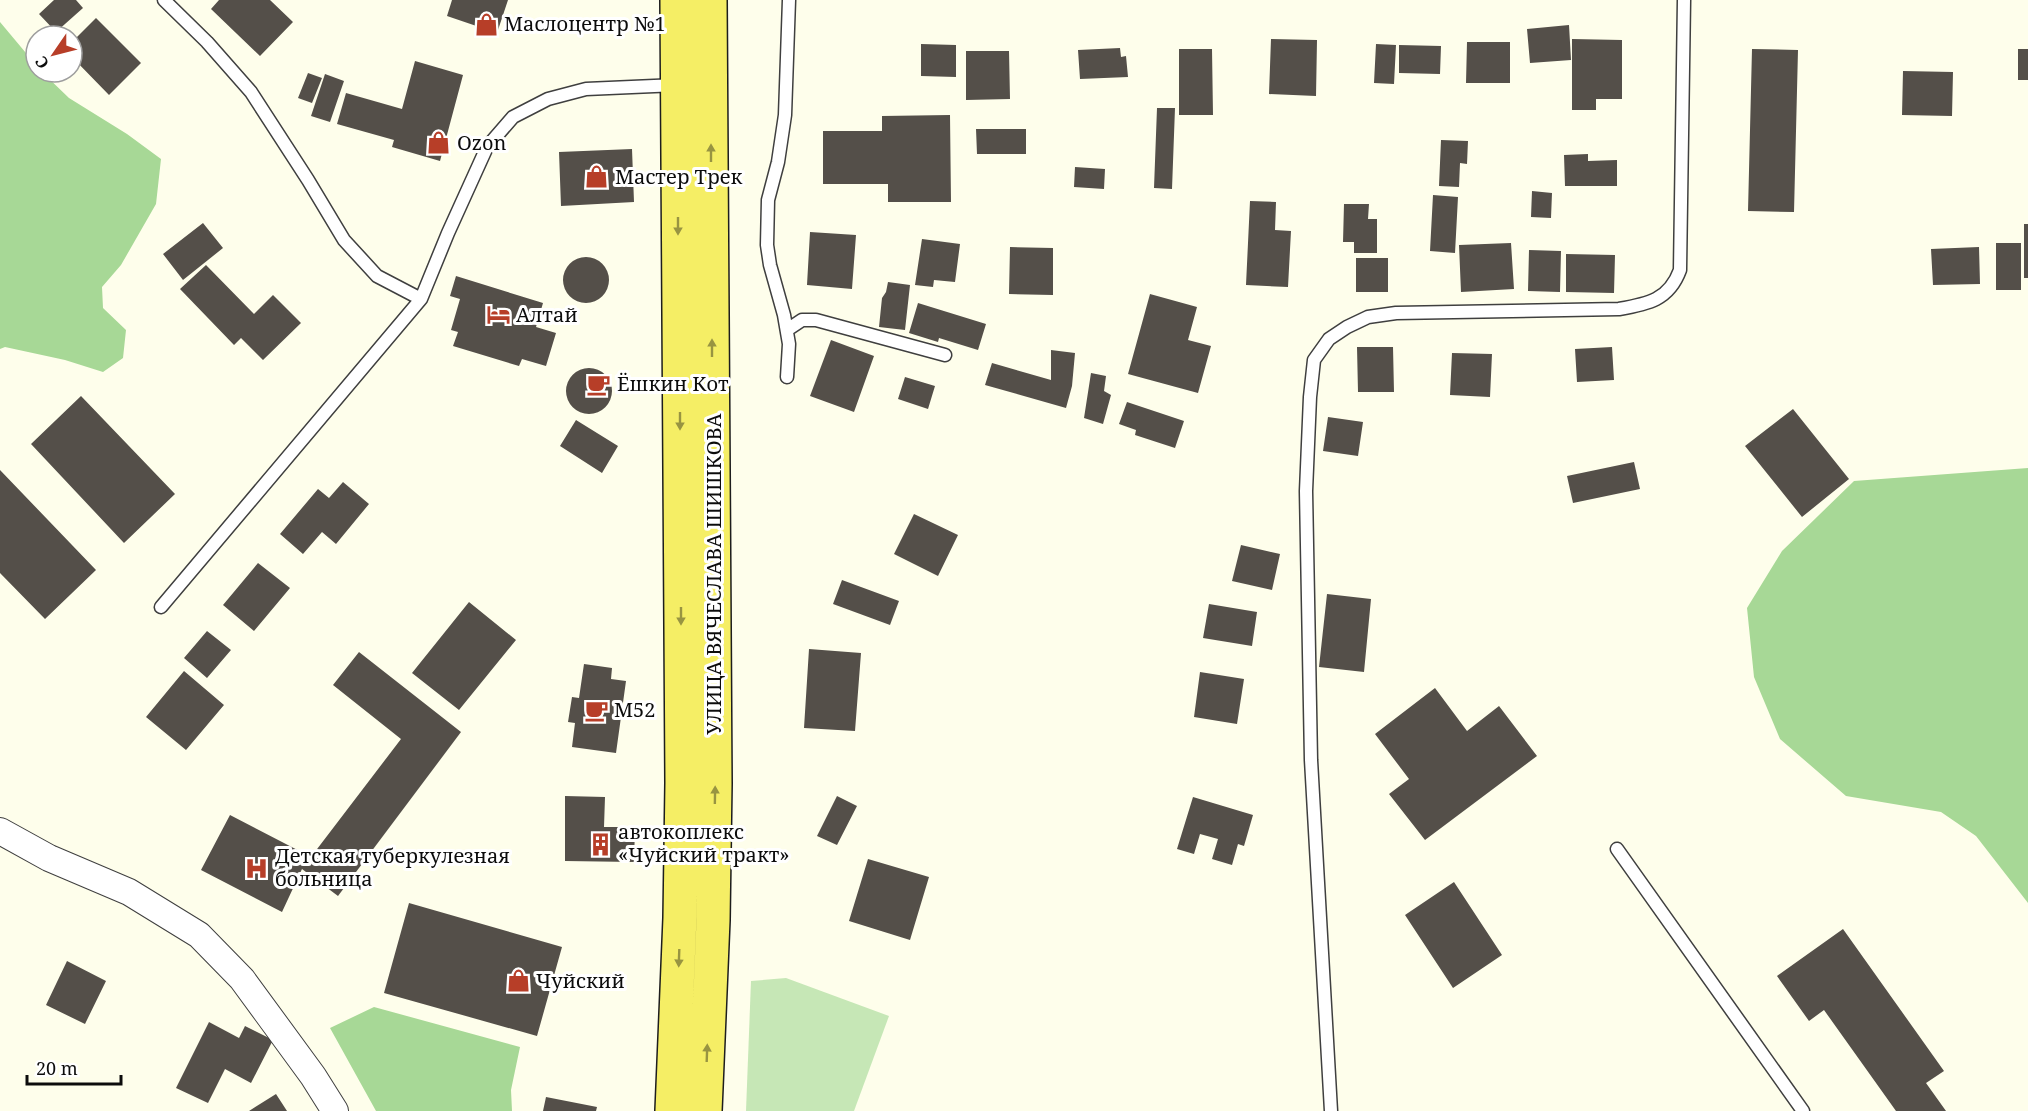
<svg xmlns="http://www.w3.org/2000/svg" width="2028" height="1111" font-family="'Noto Serif',serif">
	<style>
		.green { fill: #c6e7b6 }
		.forest { fill: #a7d896 }
		.building { fill: #544f49 }
		.lines { fill: none; stroke-linecap: round; stroke-linejoin: round }
		.service-casing { stroke: #3f3f3f; stroke-width: 15 }
		.minor-casing { stroke: #3f3f3f; stroke-width: 28 }
		.primary-casing { stroke: #1d1d1d; stroke-width: 36 }
		.service { stroke: #fff; stroke-width: 12 }
		.minor { stroke: #fff; stroke-width: 26 }
		.primary { stroke: #f5ee65; stroke-width: 33 }
		.oneway { fill: #989441 }
		.labels { text-anchor: middle; stroke-width: 6; stroke-linejoin: round; paint-order: stroke }
		.poi-label { font-size: 20px; fill: #0c0c0c; stroke: #fff; text-anchor: start }
		.street-label { font-size: 20px; fill: #0c0c0c; stroke: #fff }
	</style>
	<rect width="100%" height="100%" fill="#fefeeb"/>
	<path class="green" d="M786 978 889 1016 854 1111H746L751 981Z"/>
	<path class="forest" d="M0 22 36 65V72H42L69 98 127 134 161 159 156 204 121 265 102 287 103 308 126 330 123 358 103 372 65 360 5 347 0 349Z
		M2028 468V903L1976 836 1941 812 1846 796 1780 739 1754 677 1747 608 1782 551 1854 481Z
		M374 1007 520 1047 511 1090 512 1111H376L330 1028Z"/>
	<path class="building" d="M54 0H76L83 8 56 32 39 14Z
		M219 0H270L293 22 260 56 211 9Z
		M452 0H508L497 33 447 16Z
		M96 18 141 63 109 95 72 57V42Z
		M1569 25 1571 60 1530 63 1527 29Z
		M1271 39 1317 40 1316 96 1269 94Z
		M1572 39 1622 40V99H1596V110H1572Z
		M1467 42H1510V83H1466Z
		M921 44 956 45V77L921 76Z
		M1376 44 1396 45 1394 84 1374 83Z
		M1399 45 1441 46 1440 74 1399 73Z
		M1120 48 1121 57 1126 56 1128 77 1080 79 1078 50Z
		M1179 49H1212L1213 115H1179Z
		M1752 49 1798 50 1794 212 1748 211Z
		M2018 49H2028V80H2018Z
		M966 51H1009L1010 99 966 100Z
		M415 61 463 75 440 161 392 147 394 140 337 124 346 93 402 109Z
		M1903 71 1953 72 1952 116 1902 115Z
		M308 73 322 78 312 103 298 98Z
		M325 74 344 81 330 122 311 116Z
		M1157 108H1175L1172 189 1154 188Z
		M950 115 951 202H888V184H823V131H882V116Z
		M976 129H1026V154H977Z
		M1441 140 1468 141 1467 164 1460 163 1459 187 1439 186Z
		M632 149 634 202 561 206 559 152Z
		M1588 154V161L1617 160V186H1565L1564 155Z
		M1075 167 1105 169 1104 189 1074 187Z
		M1532 191 1552 193 1551 218 1531 217Z
		M1433 195 1458 197 1455 253 1430 251Z
		M1250 201 1276 202 1275 230 1291 231 1288 287 1246 285Z
		M1344 204H1369L1368 219H1377V253H1354V242H1343Z
		M203 223 223 248 183 280 163 254Z
		M2024 224H2028V278H2024Z
		M810 232 856 235 852 289 807 285Z
		M922 239 960 244 955 282 934 280 933 287 915 285Z
		M1511 243 1514 289 1461 292 1459 245Z
		M1996 243H2021V290H1996Z
		M1010 247 1053 248V295L1009 294Z
		M1979 247 1980 284 1933 285 1931 249Z
		M1529 250 1561 251 1560 292 1528 291Z
		M1566 254 1615 255 1614 293 1566 292Z
		M563 280a23 23 0 1 1 46 0a23 23 0 1 1-46 0Z
		M1356 258H1388V292H1356Z
		M206 265 254 314 273 295 301 323 263 360 241 338 234 345 180 289Z
		M456 276 543 303 536 327 556 333 546 366 522 359 519 366 453 346 458 332 451 330 460 299 450 296Z
		M888 282 910 285 905 330 879 327 882 298 886 292Z
		M1150 294 1197 307 1188 340 1211 346 1198 393 1128 374Z
		M918 303 986 324 978 350 939 338 938 342 909 333Z
		M831 340 874 356 854 412 810 396Z
		M1357 347H1393L1394 392H1358Z
		M1612 347 1614 380 1577 382 1575 349Z
		M1051 350 1075 353 1072 386 1066 408 985 385 992 363 1051 380Z
		M1452 353 1492 354 1490 397 1450 395Z
		M566 391a23 23 0 1 1 46 0a23 23 0 1 1-46 0Z
		M1091 373 1106 376 1104 391 1111 395 1103 424 1084 418Z
		M905 377 935 386 928 409 898 399Z
		M81 396 175 494 124 543 31 444Z
		M1127 402 1184 421 1175 448 1135 435 1136 430 1119 424Z
		M1793 409 1849 479 1802 517 1745 446Z
		M1328 417 1363 422 1358 456 1323 451Z
		M576 420 618 446 602 473 560 446Z
		M1634 462 1640 489 1573 503 1567 476Z
		M0 470 96 570 45 619 0 573Z
		M343 482 369 504 336 544 322 532 303 554 280 534 318 489 329 498Z
		M914 514 958 535 938 576 894 554Z
		M1241 545 1280 554 1272 590 1232 581Z
		M258 563 290 588 254 631 223 605Z
		M842 580 899 601 890 625 833 604Z
		M1327 594 1371 599 1364 672 1319 667Z
		M469 602 516 640 459 710 412 673Z
		M1209 604 1257 612 1252 646 1203 638Z
		M207 631 231 650 207 678 184 658Z
		M809 649 861 653 855 731 804 728Z
		M359 652 461 732 338 896 302 869 282 912 201 870 230 815 311 857 401 739 333 685Z
		M584 664 612 668 611 679 626 681 616 753 572 747 575 723 568 722 572 697 579 698Z
		M184 671 224 705 186 750 146 717Z
		M1200 672 1244 679 1237 724 1194 717Z
		M1435 688 1467 731 1499 706 1537 756 1425 840 1389 794 1409 779 1375 734Z
		M565 796 605 797 604 827H635L634 862 565 861Z
		M837 796 857 806 837 845 817 836Z
		M1193 797 1253 815 1244 846 1238 844 1232 865 1212 859 1218 839 1200 834 1194 854 1177 849Z
		M868 859 929 877 910 940 849 921Z
		M1454 882 1502 955 1453 988 1405 915Z
		M409 903 562 947 537 1036 384 993Z
		M1843 929 1944 1071 1926 1083 1946 1111H1896L1824 1010 1809 1021 1777 976Z
		M67 961 106 981 85 1024 46 1005Z
		M209 1022 239 1038 245 1026 273 1040 251 1083 225 1069 208 1103 176 1088Z
		M276 1094 287 1111H249Z
		M546 1097 597 1107 596 1111H543Z"/>
	<g class="lines">
		<defs>
			<path id="service" d="M164 0 207 42 251 92 308 180 344 240 377 276 421 299
				M787 330 802 320H816L945 355
				M787 377 789 344 784 315 770 265 767 245 768 200 778 162 785 115 789 0
				M161 607 421 299 448 233 487 147 513 117 548 99 586 89 677 85
				M1617 849 1803 1111
				M1331 1111 1311 760 1306 491 1310 397 1314 360 1329 339 1347 327 1368 317 1396 313 1619 309C1648 304 1669 300 1680 270L1684 0"/>
			<path id="minor" d="M0 831 49 858 129 892 199 935 242 979 313 1076 335 1111"/>
			<path id="primary" d="M672 1111 680 918 682 783 677 0
				M705 1111 713 920 715 783 710 0"/>
		</defs>
		<use href="#service" class="service-casing"/>
		<use href="#minor" class="minor-casing"/>
		<use href="#primary" class="primary-casing"/>
		<use href="#service" class="service"/>
		<use href="#minor" class="minor"/>
		<use href="#primary" class="primary"/>
	</g>
	<defs><path id="oneway-solid" d="M-6-.8H1V-3.2L6.5 0L1 3.2V.8H-6Z" transform="scale(1.5)"/></defs>
	<g class="oneway">
		<use href="#oneway-solid" transform="translate(711 153) rotate(-90)"/>
		<use href="#oneway-solid" transform="translate(678 226) rotate(90)"/>
		<use href="#oneway-solid" transform="translate(712 348) rotate(-90)"/>
		<use href="#oneway-solid" transform="translate(680 421) rotate(90)"/>
		<use href="#oneway-solid" transform="translate(681 616) rotate(90)"/>
		<use href="#oneway-solid" transform="translate(715 795) rotate(-89)"/>
		<use href="#oneway-solid" transform="translate(679 958) rotate(92)"/>
		<use href="#oneway-solid" transform="translate(707 1053) rotate(-88)"/>
	</g>
	<defs>
		<symbol id="shop-bare" viewBox="-9 -9 18 18"><path d="M-5-2.5h2.3a2.7 3.5 0 0 1 5.4 0H5L5.5 6h-11ZM-1.5-2.5h3a1.5 2.3 0 0 0-3 0Z" fill="#b73e28" stroke="#fff" stroke-width="2.5" paint-order="stroke"/></symbol>
		<symbol id="hotel-bare" viewBox="-9 -9 18 18"><path d="M-6-4.5h1.5V1H6V5H4.5V3h-9V5H-6ZM-4 0a1.8 1.8 0 1 1 3.6 0ZM.5 0V-2.5h3Q6-2.5 6 0Z" fill="#b73e28" stroke="#fff" stroke-width="2.5" paint-order="stroke"/></symbol>
		<symbol id="cafe-bare" viewBox="-9 -9 18 18"><path d="M-5.5-4.5H6V0H3Q3 3.5 0 3.5H-2.5Q-5.5 3.5-5.5 0ZM3-3.2v2h1.7v-2ZM-6 4.5H4V6H-6Z" fill="#b73e28" stroke="#fff" stroke-width="2.5" paint-order="stroke"/></symbol>
		<symbol id="building-bare" viewBox="-9 -9 18 18"><path d="M-4-6H4V6H1V3H-1V6H-4ZM-2.5-4.3h1.7v1.8h-1.7ZM.8-4.3h1.7v1.8H.8ZM-2.5-1h1.7V.8h-1.7ZM.8-1h1.7V.8H.8Z" fill="#b73e28" stroke="#fff" stroke-width="2.5" paint-order="stroke"/></symbol>
		<symbol id="hospital-bare" viewBox="-9 -9 18 18"><path d="M-5-5h3v3.5h4V-5h3V5h-3V1.5h-4V5h-3Z" fill="#b73e28" stroke="#fff" stroke-width="2.5" paint-order="stroke"/></symbol>
	</defs>
	<g fill-rule="evenodd">
		<use href="#shop-bare" x="470" y="8" width="33" height="33"/>
		<use href="#shop-bare" x="422" y="126" width="33" height="33"/>
		<use href="#shop-bare" x="580" y="160" width="33" height="33"/>
		<use href="#hotel-bare" x="482" y="298" width="33" height="33"/>
		<use href="#cafe-bare" x="582" y="368" width="33" height="33"/>
		<use href="#cafe-bare" x="580" y="694" width="33" height="33"/>
		<use href="#building-bare" x="584" y="828" width="33" height="33"/>
		<use href="#hospital-bare" x="240" y="852" width="33" height="33"/>
		<use href="#shop-bare" x="502" y="964" width="33" height="33"/>
	</g>
	<g class="labels">
		<g class="poi-label">
			<text x="504" y="31">Маслоцентр №1</text>
			<text x="457" y="150">Ozon</text>
			<text x="615" y="184">Мастер Трек</text>
			<text x="516" y="322">Алтай</text>
			<text x="617" y="391">Ёшкин Кот</text>
			<text x="614" y="717">М52</text>
			<text x="618" y="839">автокоплекс<tspan x="618" dy="23">«Чуйский тракт»</tspan></text>
			<text x="275" y="863">Детская туберкулезная<tspan x="275" dy="23">больница</tspan></text>
			<text x="536" y="988">Чуйский</text>
		</g>
		<g class="street-label">
			<text transform="translate(714 574) rotate(-90)" y="7">УЛИЦА ВЯЧЕСЛАВА ШИШКОВА</text>
		</g>
	</g>
	<g transform="translate(54 54) rotate(235)"><circle r="28" fill="#ffffff" stroke="#9e9e9e" stroke-width="1.5"/>
	<path d="M0-4.5L10 22L0 15L-10 22Z" fill="#b73e28"/>
	<text y="-9" font-size="16" font-weight="bold" text-anchor="middle" fill="#0c0c0c">С</text>
	</g>
	<path d="M27 1075v9h94v-9" fill="none" stroke="#0c0c0c" stroke-width="3"/>
	<text x="36" y="1075" font-size="18" fill="#0c0c0c" stroke="#ffffff" stroke-width="4.5" paint-order="stroke">20 m</text>
</svg>
